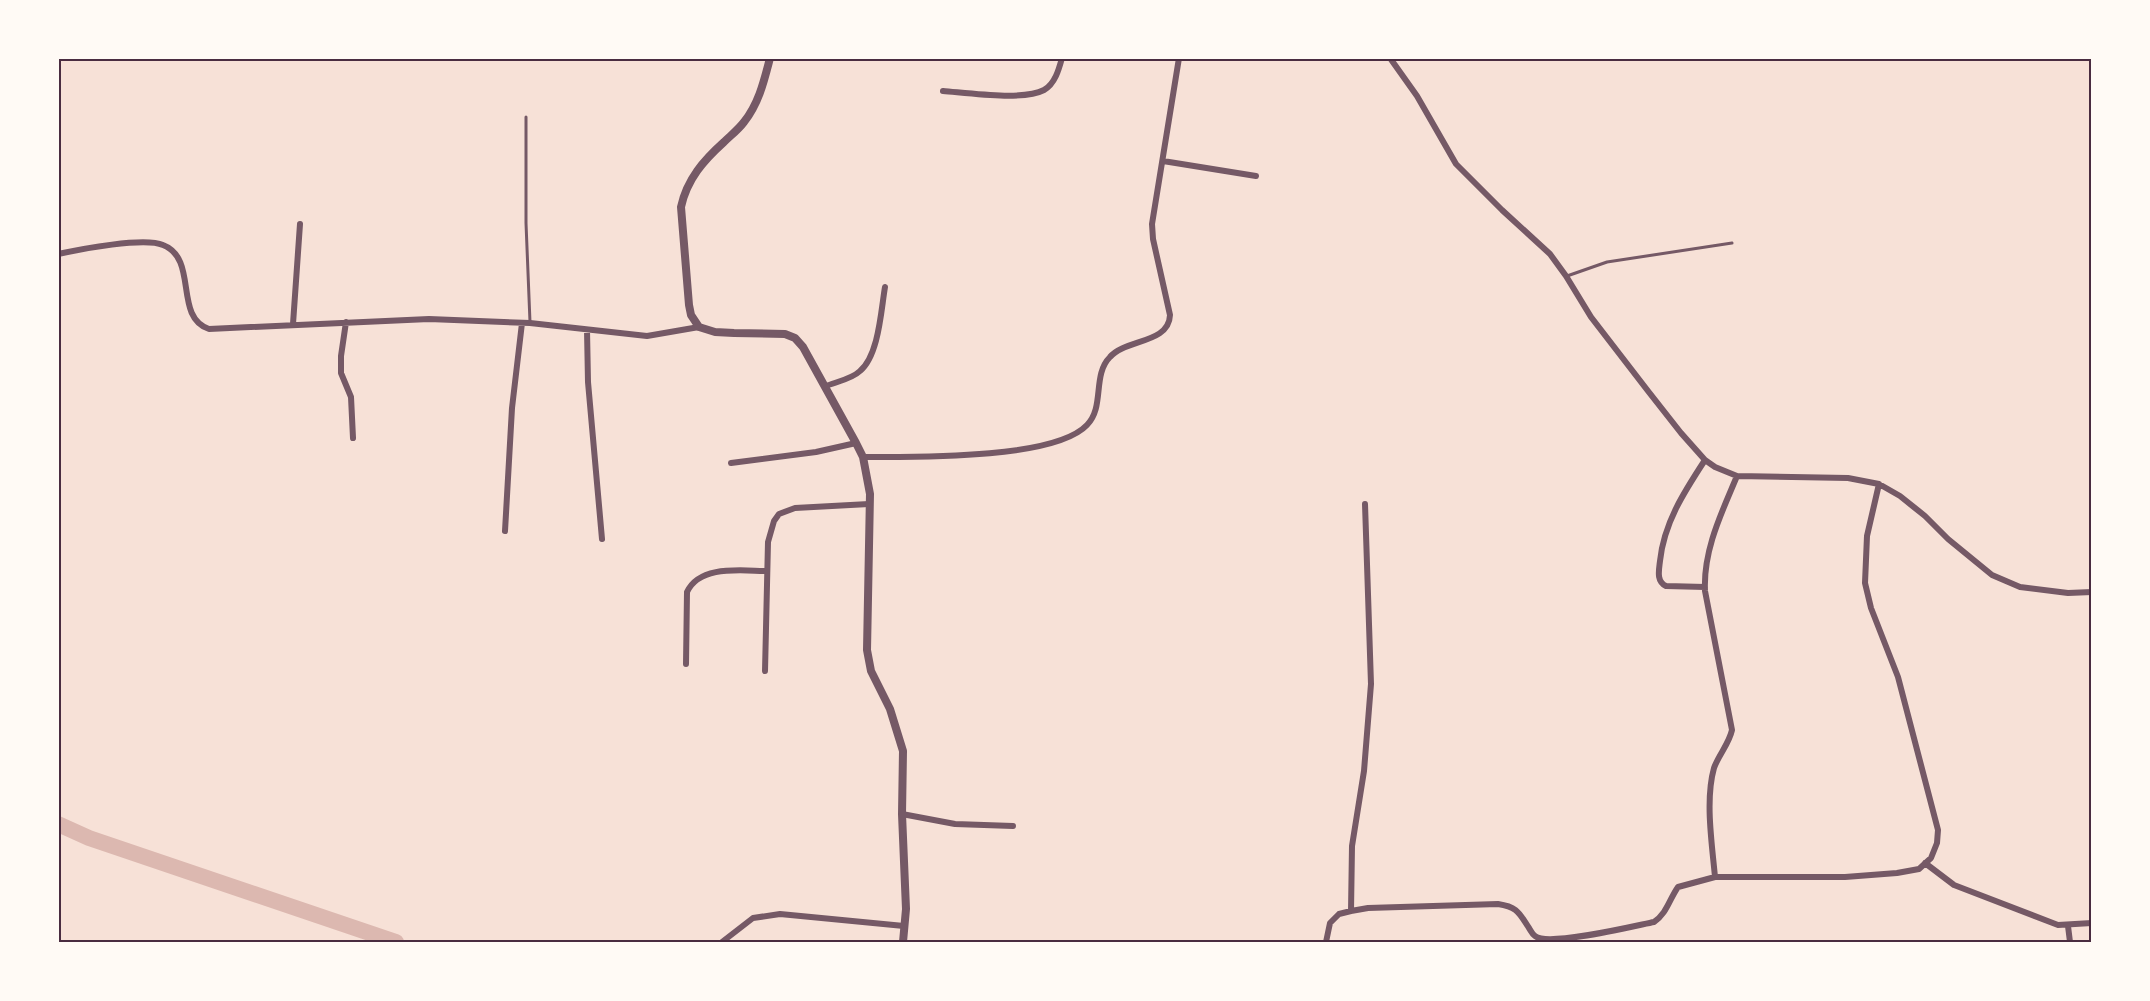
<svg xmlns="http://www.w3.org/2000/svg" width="2150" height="1001" font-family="Quicksand,sans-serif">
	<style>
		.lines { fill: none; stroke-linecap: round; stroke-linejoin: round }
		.canal { stroke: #dcb8b0; stroke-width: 16 }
		.service { stroke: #755966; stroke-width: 3 }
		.minor { stroke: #755966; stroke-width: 6 }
		.tertiary { stroke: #755966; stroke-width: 8 }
		.neatline { fill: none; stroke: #4a2c40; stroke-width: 2 }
	</style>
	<rect width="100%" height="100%" fill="#f7e1d7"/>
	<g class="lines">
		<path class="canal" d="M58 824 89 838 396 942"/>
		<path class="service" d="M526 117V223L530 322
			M1567 276 1607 262 1732 243"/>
		<path class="minor" d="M1390 58 1417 96 1456 164 1502 210 1550 254 1566 276 1591 317 1648 391 1681 433 1705 460 1715 467 1737 476 1848 478 1879 484 1900 496 1925 516 1948 539 1992 575 2020 587 2068 593 2092 592
			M943 91C968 93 1023 101 1044 90 1055 84 1059 69 1062 58
			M1163 161 1256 176
			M58 254C81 249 144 237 163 245 199 259 173 317 209 329L429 319 530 323 647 336 699 327
			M346 322 341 356V373L351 397 353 438
			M293 324 300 224
			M587 330 588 382 602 539
			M826 386C836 382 852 379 860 371 879 355 881 310 885 287
			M863 457C911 457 1054 460 1087 425 1105 407 1092 375 1110 357 1125 339 1169 344 1170 315L1153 239 1152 224 1179 58
			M1705 460C1684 492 1664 523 1660 561 1659 570 1656 581 1666 586L1705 587
			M731 463 816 452 856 443
			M505 531 512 408 522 323
			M686 664 687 592C700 564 743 571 767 571
			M765 671 768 542 774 521 779 514 795 508 869 504
			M902 814 955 824 1013 826
			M1925 863 1954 885 2058 925 2092 923
			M1715 877C1712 844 1705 800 1714 768 1719 754 1729 744 1732 730L1705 591C1703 550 1722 512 1737 476
			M1351 911 1352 846 1364 771 1371 684 1365 504
			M2068 926 2070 942
			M722 942 753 918 780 914 904 926
			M1326 942 1330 923 1339 914 1351 911 1368 908 1498 904C1518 907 1519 913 1529 928 1531 931 1532 934 1535 936 1548 947 1634 926 1654 922 1667 913 1669 900 1678 887L1715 877H1845L1897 873 1919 869 1931 858 1937 843 1938 830 1898 677 1871 608 1865 583 1867 536 1879 484"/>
		<path class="tertiary" d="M770 58C764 81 759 103 744 122 738 130 730 136 724 142 704 160 687 179 681 207L689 305 691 315 699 327 715 332 734 333 785 334 795 338 803 347 856 443 863 457 870 494 867 650 871 671 890 709 903 751 902 814 906 909 903 942"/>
	</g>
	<rect width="2150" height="1001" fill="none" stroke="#fffaf5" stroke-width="120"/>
	<rect x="60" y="60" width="2030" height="881" class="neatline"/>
</svg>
